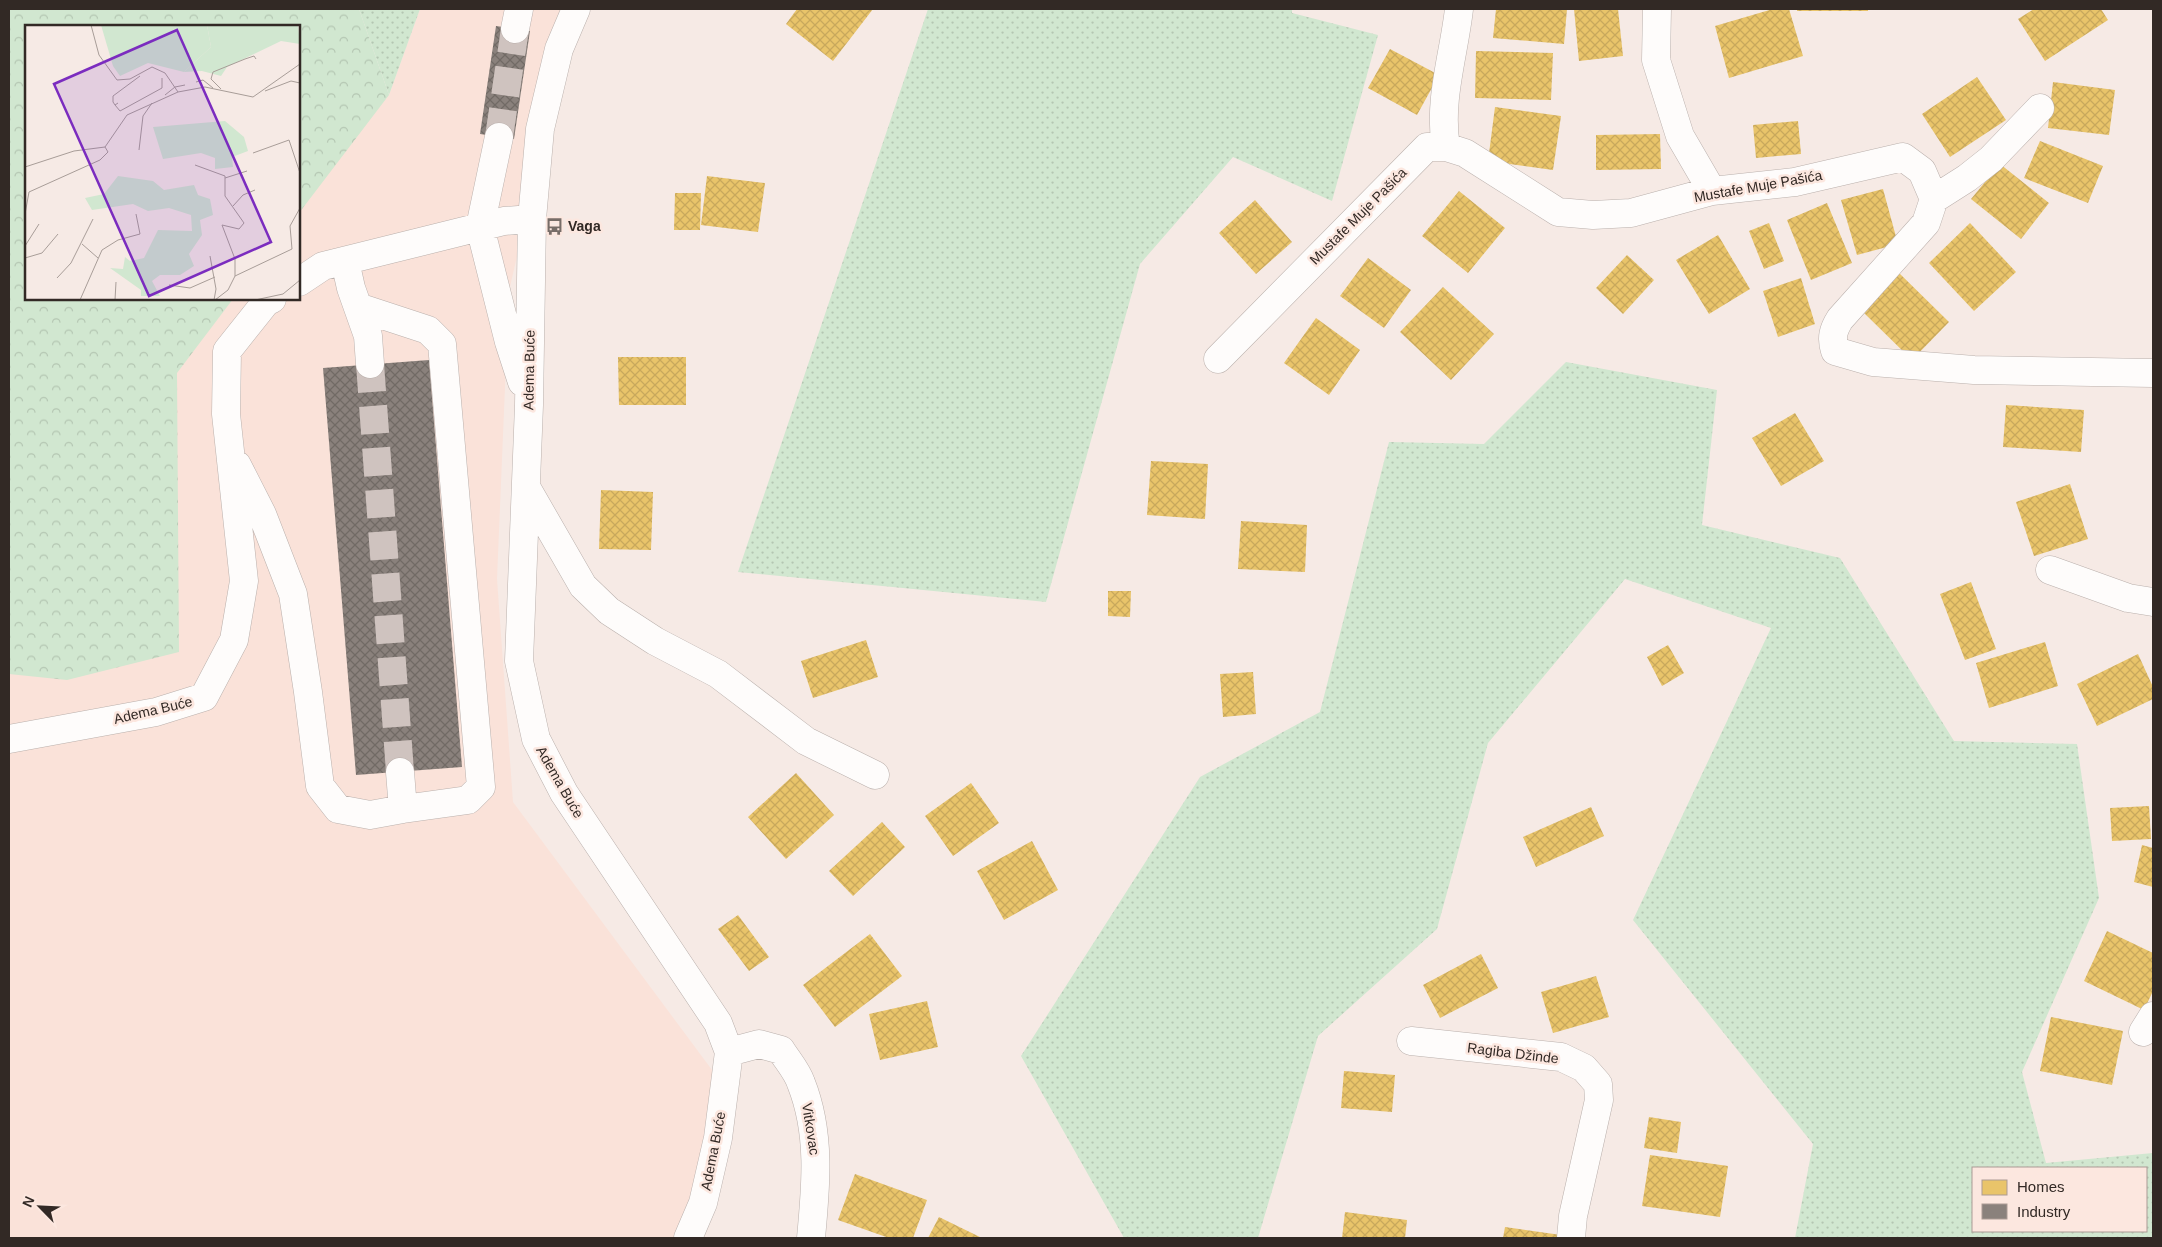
<svg xmlns="http://www.w3.org/2000/svg" width="2162" height="1247" font-family="Helvetica,sans-serif">
	<style>
		.built { fill: #fae2d9 }
		.grass { fill: url(#grass-dots); fill-rule: evenodd }
		.forest { fill: url(#forest-crowns) }
		.homes { fill: url(#homes-cross-hatch) }
		.industry { fill: url(#industry-cross-hatch) }
		.lines { fill: none; stroke-linecap: round; stroke-linejoin: round }
		.minor-tunnel { stroke: #cfc3bf; stroke-width: 28; stroke-dasharray: 28 14; stroke-linecap: butt }
		.minor-casing { stroke: #bab0ac; stroke-width: 29 }
		.minor { stroke: #fefcfb; stroke-width: 28 }
		.labels { text-anchor: middle; stroke-width: 5; stroke-linejoin: round; paint-order: stroke }
		.street-label { font-size: 14px; fill: #322925; stroke: #fce7df }
		.poi-label { font-size: 14px; font-weight: bold; fill: #322925; stroke: #fce7df; text-anchor: start }
		.inset-road { fill: none; stroke: #a89d98; stroke-width: 1 }
		.view { fill: #7b2cbf; fill-opacity: 0.15; stroke: #7b2cbf; stroke-width: 2.5 }
		.inset-edge { fill: none; stroke: #322925; stroke-width: 2.5 }
	</style>
	<defs>
		<pattern id="grass-dots" width="8" height="8" patternUnits="userSpaceOnUse" patternTransform="scale(1.25)"><rect width="8" height="8" fill="#d1e7d0"/><path d="M2 2h.1M6 6h.1" fill="none" stroke="#b4c6b2" stroke-width="1.8" stroke-linecap="round"/></pattern>
		<pattern id="forest-crowns" width="20" height="18" patternUnits="userSpaceOnUse" patternTransform="scale(1.25)"><rect width="20" height="18" fill="#d1e7d0"/><path d="M2 6a3 3 0 1 1 6 0M12 15a3 3 0 1 1 6 0" fill="none" stroke="#b4c6b2"/></pattern>
		<pattern id="homes-cross-hatch" width="8" height="8" patternUnits="userSpaceOnUse" patternTransform="scale(1.25)"><rect width="8" height="8" fill="#e9c46a"/><path d="M0 0l8 8M0 8l8-8" fill="none" stroke="#c8a85c"/></pattern>
		<pattern id="industry-cross-hatch" width="8" height="8" patternUnits="userSpaceOnUse" patternTransform="scale(1.25)"><rect width="8" height="8" fill="#8a817c"/><path d="M0 0l8 8M0 8l8-8" fill="none" stroke="#716a65"/></pattern>
	</defs>
	<rect width="100%" height="100%" fill="#f6eae5"/>
	<path class="built" d="M420 9H574L509 291 497 579 513 802 715 1074 687 1238H9V402L129 299H299V141L389 95Z"/>
	<path class="grass" d="M359 9H420L389 95Z
		M928 9H1292V13L1378 35 1332 201 1233 157 1140 264 1046 602 738 572Z
		M1566 362 1717 390 1702 525 1840 558 1954 741 2077 744 2099 898 2022 1072 2046 1163 2153 1153V1238H1795L1813 1144 1633 920 1771 628 1625 579 1488 743 1437 929 1318 1036 1258 1238H1124L1021 1056 1200 777 1320 712 1389 442 1484 444ZM1973 1168H2146V1231H1973Z"/>
	<path class="forest" d="M9 9H359L389 95 299 213V26H26V299H233L177 373 179 652 67 680 9 674Z"/>
	<path class="homes" d="M797 9H873L833 61 786 24Z
		M1496 9H1567L1564 44 1493 38Z
		M1574 9H1618L1623 56 1579 61Z
		M1773 9H1789L1803 56 1729 78 1715 26Z
		M1797 9H1868V11H1797Z
		M2034 9H2101L2108 20 2045 61 2018 19Z
		M1390 49 1439 75 1417 115 1368 88Z
		M1476 51 1553 53 1551 100 1475 98Z
		M1977 77 2006 120 1950 157 1922 114Z
		M2053 82 2115 90 2109 135 2048 128Z
		M1495 107 1561 116 1553 170 1488 161Z
		M1798 121 1801 154 1756 158 1753 125Z
		M1660 134 1661 169 1596 170V135Z
		M2040 141 2103 166 2088 203 2024 178Z
		M2000 164 2049 203 2021 239 1971 199Z
		M707 176 765 183 758 232 701 225Z
		M1883 189 1898 244 1857 255 1841 200Z
		M1459 191 1505 228 1468 273 1422 236Z
		M675 193H701L700 230H674Z
		M1255 200 1292 242 1256 274 1219 233Z
		M1827 203 1852 263 1811 280 1787 220Z
		M1769 223 1784 261 1764 269 1749 231Z
		M1970 223 2016 272 1974 311 1929 263Z
		M1718 235 1750 289 1709 314 1676 260Z
		M1627 255 1654 280 1623 314 1596 288Z
		M1368 258 1411 290 1384 328 1340 296Z
		M1897 271 1949 322 1912 360 1860 309Z
		M1801 278 1815 324 1778 337 1763 291Z
		M1443 287 1494 334 1451 380 1400 332Z
		M1316 318 1360 350 1329 395 1284 363Z
		M618 357H686V405H619Z
		M2006 405 2084 410 2081 452 2003 447Z
		M1795 413 1824 461 1781 486 1752 438Z
		M1151 461 1208 464 1205 519 1147 515Z
		M2070 484 2088 539 2034 556 2016 502Z
		M601 490 653 492 651 550 599 549Z
		M1241 521 1307 525 1305 572 1238 569Z
		M1971 582 1996 649 1965 660 1940 594Z
		M1108 591H1131L1130 617 1108 616Z
		M866 640 878 677 813 698 801 661Z
		M2045 642 2058 686 1989 708 1976 663Z
		M1668 645 1684 673 1662 686 1647 657Z
		M2138 654 2153 687V699L2097 726 2077 684Z
		M1253 672 1256 714 1223 717 1220 674Z
		M796 773 834 815 786 859 748 817Z
		M971 783 999 823 953 856 925 816Z
		M2149 806 2151 839 2112 841 2110 808Z
		M1591 807 1604 836 1536 867 1523 837Z
		M882 822 905 847 853 896 829 871Z
		M1032 841 1058 890 1004 920 977 871Z
		M2142 845 2153 848V887L2134 882Z
		M738 915 769 957 749 971 718 929Z
		M2107 931 2153 953V991L2144 1010 2084 981Z
		M870 934 902 976 835 1027 803 985Z
		M1481 954 1498 988 1440 1018 1423 985Z
		M1596 976 1609 1017 1553 1033 1541 992Z
		M927 1001 938 1047 880 1060 869 1014Z
		M2051 1017 2123 1031 2112 1085 2040 1071Z
		M1344 1071 1395 1075 1392 1112 1341 1108Z
		M1649 1117 1681 1122 1677 1153 1644 1148Z
		M1650 1155 1728 1166 1720 1217 1642 1206Z
		M855 1174 927 1200 913 1238H889L838 1220Z
		M1345 1212 1407 1220 1405 1238H1342Z
		M939 1217 982 1238H928Z
		M1505 1227 1561 1235V1238H1503Z"/>
	<path class="industry" d="M496 26 530 31 514 139 480 134Z
		M429 360 462 767 356 775 323 368Z"/>
	<g class="lines">
		<path class="minor-tunnel" d="M499 137 515 29
			M370 364 400 772"/>
		<defs>
			<path id="minor" d="M576 9 559 49 540 129 532 219 529 405 519 661 536 739 564 793 718 1023 729 1052 718 1138 703 1203 688 1238
				M1657 9 1656 60 1680 136 1712 191
				M515 29 519 9
				M499 137 480 227 509 342 522 382
				M1446 147C1438 101 1454 54 1459 9
				M1934 199 1967 178 1991 159 2040 108
				M345 261 351 288 368 336 370 364
				M299 282 323 266 504 221 532 219
				M358 307 428 330 442 344 481 787 468 800 403 809
				M1218 359 1427 147H1446L1465 153 1558 212 1593 215 1631 213 1712 191 1795 182 1903 157 1922 171 1934 199 1926 223 1840 319C1833 330 1831 338 1835 351L1873 362 1974 370 2153 373
				M237 465 262 514 293 594 308 692 320 786 338 809 370 815 403 809 400 772
				M526 487 583 586 609 611 655 641 718 674 806 741 875 775
				M2050 570 2128 598 2153 602
				M9 739 156 712 204 697 234 640 244 581 226 414 227 351 266 302 272 299
				M2143 1032 2153 1016
				M1411 1041 1561 1057 1584 1068 1598 1084 1599 1100 1573 1216 1571 1238
				M729 1052 759 1044 781 1050C787 1060 797 1071 801 1083 821 1133 816 1186 811 1238"/>
		</defs>
		<use href="#minor" class="minor-casing"/>
		<use href="#minor" class="minor"/>
	</g>
	<defs>
		<symbol id="bus-bare" viewBox="-9 -9 18 18"><path d="M-5-6H5V4H4V6H2V4H-2V6H-4V4H-5ZM-3.5-4V0h7V-4ZM-3.5 1.2v1.5H-2V1.2ZM2 1.2v1.5H3.5V1.2Z" fill="#776d68" stroke="#fce7df" stroke-width="2.5" paint-order="stroke"/></symbol>
	</defs>
	<g fill-rule="evenodd">
		<use href="#bus-bare" x="542" y="214" width="25" height="25"/>
	</g>
	<g class="labels">
		<g class="street-label">
			<text transform="translate(1758 186) rotate(-10)" y="5">Mustafe Muje Pašića</text>
			<text transform="translate(1358 216) rotate(-45)" y="5">Mustafe Muje Pašića</text>
			<text transform="translate(529 370) rotate(-89)" y="5">Adema Buće</text>
			<text transform="translate(153 710) rotate(-13)" y="5">Adema Buće</text>
			<text transform="translate(560 782) rotate(60)" y="5">Adema Buće</text>
			<text transform="translate(1513 1053) rotate(7)" y="5">Ragiba Džinde</text>
			<text transform="translate(811 1129) rotate(81)" y="5">Vitkovac</text>
			<text transform="translate(713 1151) rotate(-79)" y="5">Adema Buće</text>
		</g>
		<g class="poi-label">
			<text x="568" y="231">Vaga</text>
		</g>
	</g>
	<g transform="translate(25 25)">
		<rect width="275" height="275" fill="#f6eae5"/>
		<path d="M182 0H273L275 19 256 16 202 42 196 51 177 46 159 47 186 22ZM200 96 219 112 223 126 207 132 208 142 190 144V133L176 128 138 134 128 102ZM93 151 128 156 139 165 169 160 173 170 185 174 188 190 175 195 177 210 164 229 169 241 155 250H135L127 256 135 271H116V265L85 243 98 244 100 232 105 236 119 233 133 205 167 206 166 190 144 183 123 186 108 179 67 185 60 173 79 169Z" fill="#d1e7d0"/>
		<path d="M76 0H182L186 22 159 47 123 38 95 51 88 41Z" fill="#d1e7d0"/>
		<path class="inset-road" d="M66 0 74 30 92 55 105 54 127 42 140 48 153 67M171 57 178 55 188 63M196 64 186 54 188 47 220 34 229 31 231 34M240 66 266 56 275 58M140 70 150 62 160 60M93 78 90 80 88 77V71L115 51M90 80 95 86 137 63V53M114 125 118 91 127 78M228 128 264 115 275 148M170 140 200 151V171L219 198 214 204 197 200 210 234V251M0 142 49 126 80 122 102 90 153 67 180 62 228 72 275 39M200 153 222 146M208 181 218 170 230 165M0 189 4 167 75 135 83 127 80 122M57 219 73 233M0 221 14 199M185 231 191 264 189 275M0 233 17 228 33 209M32 253 46 238 68 194M144 260 165 263 190 252M55 275 77 225 93 215 115 209 111 189M90 275 91 257M190 275 203 265 210 251 267 224 265 201 275 183M230 275 258 269 275 255"/>
		<path class="view" d="M152 5 246 217 124 271 29 59Z"/>
		<rect width="275" height="275" class="inset-edge"/>
	</g>
	<rect width="2162" height="1247" fill="none" stroke="#322925" stroke-width="20"/>
	<rect x="1972" y="1167" width="175" height="65" fill="#fce7df" stroke="#ab9b95"/>
	<rect x="1982" y="1180" width="25" height="15" fill="#e9c46a" stroke="#ab9b95"/>
	<text x="2017" y="1192" font-size="15" fill="#322925">Homes</text>
	<rect x="1982" y="1204" width="25" height="15" fill="#8a817c" stroke="#ab9b95"/>
	<text x="2017" y="1217" font-size="15" fill="#322925">Industry</text>
	<g transform="translate(40 1207) rotate(294)" stroke="#fce7df" stroke-width="4" paint-order="stroke">
	<path d="M0-4L9 19L0 12L-9 19Z" fill="#322925"/>
	<text y="-8" font-size="14" font-weight="bold" text-anchor="middle" fill="#322925">N</text>
	</g>
</svg>
